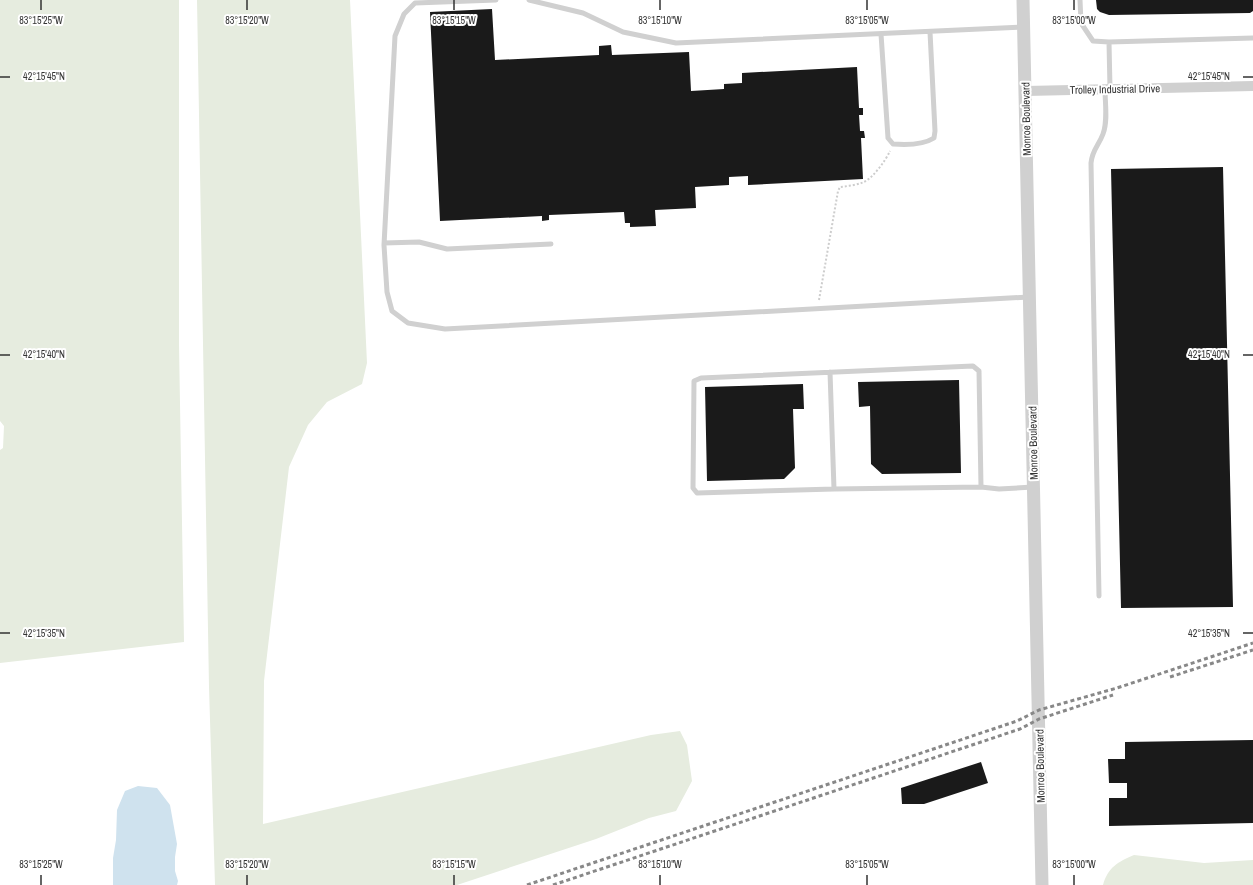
<svg xmlns="http://www.w3.org/2000/svg" width="1253" height="885" font-family="'Archivo Narrow',sans-serif">
	<style>
		.green { fill: #e6ecdf }
		.water { fill: #cfe2ee }
		.building { fill: #1a1a1a }
		.lines { fill: none; stroke-linecap: round; stroke-linejoin: round }
		.path { stroke: #cdcdcd; stroke-width: 2; stroke-dasharray: 2 2; stroke-linecap: butt }
		.service { stroke: #d0d0d0; stroke-width: 5 }
		.minor { stroke: #d0d0d0; stroke-width: 10 }
		.tertiary { stroke: #d0d0d0; stroke-width: 13 }
		.rail { stroke: #888; stroke-width: 3; stroke-dasharray: 4 3; stroke-linecap: butt }
		.ticks { fill: none; stroke: #333; stroke-width: 1.5 }
		.labels { text-anchor: middle; stroke-width: 4; stroke-linejoin: round; paint-order: stroke }
		.street-label { font-size: 11px; fill: #333; stroke: #fff }
		.ticks-label { font-size: 10px; text-anchor: middle; fill: #333; stroke: #fff; stroke-width: 4; stroke-linejoin: round; paint-order: stroke }
	</style>
	<rect width="100%" height="100%" fill="#fff"/>
	<path class="green" d="M0 0H179V344L184 642 0 663V450L3 448 4 426 0 421Z
		M197 0H350L367 363 362 384 327 402 308 425 289 467 264 681 263 824 651 735 680 731 687 745 692 781 676 811 649 818 596 839 457 885H215L209 687Z
		M1134 855 1204 863 1253 860V885H1103C1108 867 1118 862 1134 855Z"/>
	<path class="water" d="M138 786 157 788 170 805 177 844 175 857V871L178 881 177 885H113V858L116 840 117 810 125 791Z"/>
	<path class="building" d="M1096 0H1253V11L1250 13 1109 15 1100 12 1097 9Z
		M492 9 495 60 599 55V46L611 45 612 55 689 52 691 91 724 89V84L742 83V73L857 67 859 108H863V115H859L860 131H864L865 138H861L863 179 748 185V176L729 177V185L695 187 696 208 655 210 656 226 630 227V223H625L624 212 549 215V220L542 221V216L440 221 430 12Z
		M1223 167 1233 607 1121 608 1111 169Z
		M959 380 961 473 882 474 871 464 870 406 859 407 858 382Z
		M803 384 804 409H793L795 468 784 479 707 481 705 387Z
		M1253 740V823L1109 826V798H1127V783H1109L1108 759H1125V742Z
		M981 762 988 783 924 804H902L901 788Z"/>
	<g class="lines">
		<path class="path" d="M819 300 838 191 840 187C848 186 857 185 864 182 873 178 886 160 890 151"/>
		<path class="service" d="M496 0 415 3 404 14 395 36 384 245 387 292 392 311 408 323 445 329 1029 297
			M529 0 583 13 623 32 676 43 1023 27
			M1080 0 1081 23 1093 41 1109 42
			M881 34 888 138 893 144C906 145 923 145 934 138L935 131 930 32
			M1110 89 1109 42 1253 38
			M384 243 419 242 447 249 551 244
			M830 372 834 489
			M981 487 979 371 973 366 701 378 694 381 693 488 697 493 834 489 981 487 999 489 1033 487
			M1099 596 1091 163C1092 150 1099 145 1103 134 1108 121 1105 103 1105 89"/>
		<path class="minor" d="M1026 91 1253 86"/>
		<path class="tertiary" d="M1023 0 1042 885"/>
		<path class="rail" d="M1170 677 1253 650
			M527 885 1017 721 1039 710 1117 688 1253 643
			M553 885 1020 729 1039 719 1113 695"/>
	</g>
	<path class="ticks" d="M41 0V10M247 0V10M454 0V10M660 0V10M867 0V10M1074 0V10M0 77H10M1243 77H1253M0 355H10M1243 355H1253M0 633H10M1243 633H1253M41 875V885M247 875V885M454 875V885M660 875V885M867 875V885M1074 875V885"/>
	<g class="labels">
		<g class="street-label">
			<text transform="translate(1115 89) rotate(-1)" y="4">Trolley Industrial Drive</text>
			<text transform="translate(1026 119) rotate(-91)" y="4">Monroe Boulevard</text>
			<text transform="translate(1033 443) rotate(-91)" y="4">Monroe Boulevard</text>
			<text transform="translate(1040 766) rotate(-91)" y="4">Monroe Boulevard</text>
		</g>
	</g>
	<g class="ticks-label">
		<text x="41" y="24">83°15'25"W</text>
		<text x="247" y="24">83°15'20"W</text>
		<text x="454" y="24">83°15'15"W</text>
		<text x="660" y="24">83°15'10"W</text>
		<text x="867" y="24">83°15'05"W</text>
		<text x="1074" y="24">83°15'00"W</text>
		<text x="44" y="80">42°15'45"N</text>
		<text x="1209" y="80">42°15'45"N</text>
		<text x="44" y="358">42°15'40"N</text>
		<text x="1209" y="358">42°15'40"N</text>
		<text x="44" y="637">42°15'35"N</text>
		<text x="1209" y="637">42°15'35"N</text>
		<text x="41" y="868">83°15'25"W</text>
		<text x="247" y="868">83°15'20"W</text>
		<text x="454" y="868">83°15'15"W</text>
		<text x="660" y="868">83°15'10"W</text>
		<text x="867" y="868">83°15'05"W</text>
		<text x="1074" y="868">83°15'00"W</text>
	</g>
</svg>
